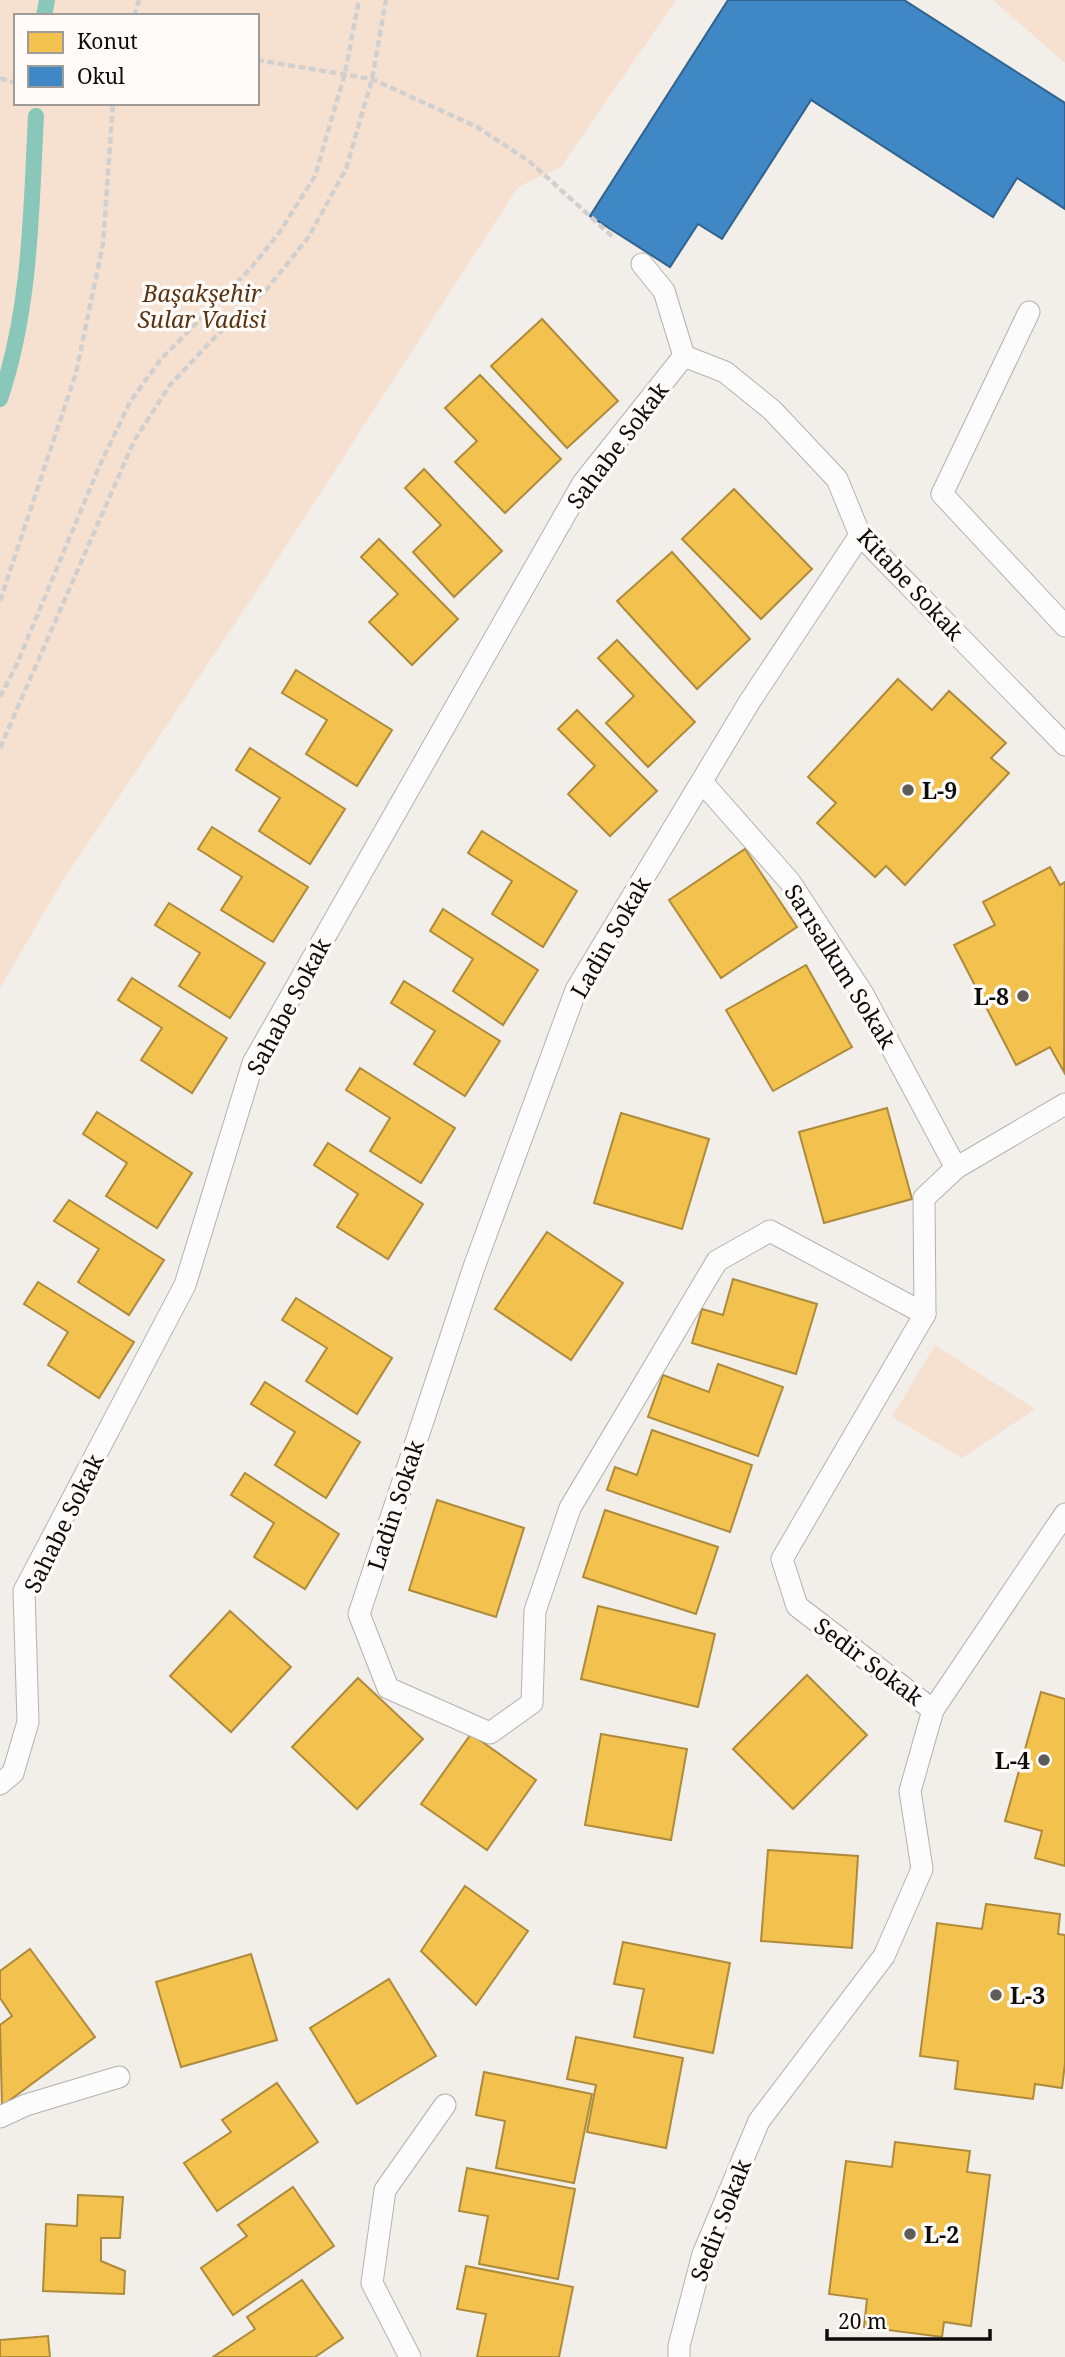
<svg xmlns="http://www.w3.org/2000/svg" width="1065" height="2357" viewBox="0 0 1065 2357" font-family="'Noto Serif',serif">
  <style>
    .green { fill: #f6e1d1; fill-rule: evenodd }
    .homes { fill: #f2c14e; stroke: #ae8b3a; stroke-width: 2 }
    .schools { fill: #3f88c5; stroke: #30638d; stroke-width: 2 }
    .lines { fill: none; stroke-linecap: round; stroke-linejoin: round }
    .stream { stroke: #89c7ba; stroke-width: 16 }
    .service-casing { stroke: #b4b2af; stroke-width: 23 }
    .path { stroke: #d2d0cf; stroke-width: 4.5; stroke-dasharray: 7 3.5; stroke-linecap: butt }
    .service { stroke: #fdfcfc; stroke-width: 21 }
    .poi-dot { fill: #5e5b58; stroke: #fefbf9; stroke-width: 2.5 }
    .labels { text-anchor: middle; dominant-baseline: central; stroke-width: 7; stroke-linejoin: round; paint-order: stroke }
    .park-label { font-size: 23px; font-style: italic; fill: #5a3412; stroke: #fefbf9 }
    .street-label { font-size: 23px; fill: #0e0c0a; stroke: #fefbf9 }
    .poi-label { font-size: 23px; font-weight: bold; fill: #0e0c0a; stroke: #fefbf9; text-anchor: start }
  </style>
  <rect width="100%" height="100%" fill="#f2eeea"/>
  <g class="green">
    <path d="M0 0H676L561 167 518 187 268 574 62 882 0 988ZM16 16H257V103H16Z"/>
    <polygon points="993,0 1065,0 1065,63"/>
    <polygon points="935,1345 1035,1409 962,1458 892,1417"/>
  </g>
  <g class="homes">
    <polygon points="542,319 618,401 567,448 491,366"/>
    <polygon points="480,375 561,459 505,513 455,462 477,441 445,408"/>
    <polygon points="424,469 502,551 454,597 413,552 441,525 405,488"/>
    <polygon points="734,489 812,569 761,619 682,539"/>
    <polygon points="379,539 458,619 412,665 369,622 398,594 361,557"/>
    <polygon points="672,552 750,639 697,689 617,601"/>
    <polygon points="617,640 695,722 648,767 606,723 634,696 598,658"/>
    <polygon points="296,670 392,730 357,786 306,754 327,720 282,693"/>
    <polygon points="898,679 932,710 949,691 1006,743 991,758 1009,773 905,885 886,866 875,877 817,823 836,803 808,777"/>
    <polygon points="577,710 657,791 610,836 568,794 595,766 558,729"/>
    <polygon points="250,748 345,809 310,864 259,831 280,798 236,770"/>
    <polygon points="212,827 308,887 273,942 221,910 242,877 198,849"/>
    <polygon points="482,831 577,891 543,947 492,914 512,881 468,853"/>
    <polygon points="745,849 797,927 721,978 669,900"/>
    <polygon points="1050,867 1060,885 1065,882 1064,1072 1050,1047 1016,1065 954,945 995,925 983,902"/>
    <polygon points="169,903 265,963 230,1018 179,986 200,953 155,925"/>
    <polygon points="443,909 538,970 503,1025 453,991 473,959 430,931"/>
    <polygon points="806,965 852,1047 773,1091 726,1010"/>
    <polygon points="132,978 227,1038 192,1093 141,1060 162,1028 118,1000"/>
    <polygon points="404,981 500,1041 465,1096 414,1064 435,1031 391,1003"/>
    <polygon points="360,1068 455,1128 421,1183 370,1151 390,1118 346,1090"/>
    <polygon points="887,1108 912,1199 824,1223 799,1132"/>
    <polygon points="97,1112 192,1173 157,1228 106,1196 127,1163 83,1134"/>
    <polygon points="621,1113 709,1139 682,1229 594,1203"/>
    <polygon points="328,1143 423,1204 388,1259 337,1227 358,1194 314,1165"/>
    <polygon points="69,1200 164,1260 129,1315 78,1282 99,1249 54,1221"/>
    <polygon points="547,1232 623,1283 571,1360 495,1309"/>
    <polygon points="733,1279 817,1304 796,1374 692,1343 702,1309 723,1315"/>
    <polygon points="38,1282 134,1342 99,1398 48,1365 68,1332 24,1304"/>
    <polygon points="296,1298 392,1358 357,1414 306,1381 327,1348 282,1320"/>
    <polygon points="718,1364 783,1387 758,1456 648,1417 663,1375 709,1392"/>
    <polygon points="265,1382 360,1442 326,1498 275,1465 295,1432 251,1404"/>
    <polygon points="652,1430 752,1465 730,1532 607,1490 615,1467 637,1475"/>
    <polygon points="245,1473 339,1534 305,1589 254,1557 274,1523 231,1495"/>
    <polygon points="437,1500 524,1528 496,1617 409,1590"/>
    <polygon points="605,1510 718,1547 696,1614 583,1577"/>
    <polygon points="598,1606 715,1634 698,1707 581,1679"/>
    <polygon points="230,1611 291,1667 231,1732 170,1676"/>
    <polygon points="807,1675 867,1735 793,1809 733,1749"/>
    <polygon points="358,1678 423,1739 357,1809 292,1747"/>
    <polygon points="1041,1692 1065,1699 1065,1866 1035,1858 1042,1831 1005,1821"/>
    <polygon points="471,1734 536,1780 487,1850 421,1804"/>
    <polygon points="601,1734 687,1749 671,1840 585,1825"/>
    <polygon points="768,1850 858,1856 852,1948 761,1941"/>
    <polygon points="465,1886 528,1931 476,2005 421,1951"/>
    <polygon points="986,1904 1060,1914 1058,1934 1065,1935 1065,2063 1062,2088 1035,2084 1033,2099 955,2089 958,2061 920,2056 937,1923 982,1929"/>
    <polygon points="623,1942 730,1963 713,2053 634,2037 644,1989 614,1984"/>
    <polygon points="30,1949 95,2037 2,2106 0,2025 12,2016 0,1998 0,1971"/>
    <polygon points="251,1954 277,2040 181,2067 156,1982"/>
    <polygon points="389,1979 436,2056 357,2104 310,2028"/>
    <polygon points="576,2037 683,2058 666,2148 587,2132 596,2085 567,2079"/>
    <polygon points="484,2072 592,2094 574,2183 496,2168 505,2121 476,2115"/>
    <polygon points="277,2083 318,2142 217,2211 184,2163 231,2132 222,2120"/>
    <polygon points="895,2142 970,2151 967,2172 990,2175 971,2326 944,2322 942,2337 864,2327 867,2299 829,2294 846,2161 892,2167"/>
    <polygon points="467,2168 575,2189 558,2279 479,2264 488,2216 459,2211"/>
    <polygon points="293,2187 334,2246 233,2315 201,2268 247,2236 238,2225"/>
    <polygon points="78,2195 123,2197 120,2238 101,2238 101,2261 125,2271 124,2294 43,2291 46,2224 77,2226"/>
    <polygon points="466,2266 573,2287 559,2357 477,2357 486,2314 457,2309"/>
    <polygon points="302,2280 343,2338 315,2357 213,2357 255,2329 247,2317"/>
    <polygon points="48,2336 50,2357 0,2357 0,2340"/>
  </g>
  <polygon class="schools" points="728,0 904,0 1065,103 1065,209 1017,178 993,217 811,100 722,239 698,224 670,267 590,216"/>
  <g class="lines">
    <g class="stream">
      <polyline points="44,16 47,0"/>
      <path d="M0 399C31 308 31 211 36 116"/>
    </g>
    <defs>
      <g id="service">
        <polyline points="642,264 664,291 684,356 725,372 772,410 837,479 860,535 1065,745"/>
        <polyline points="1029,312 942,494 1065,626"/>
        <polyline points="860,535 750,701 576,990 474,1267 359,1614 388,1688 490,1733 532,1703 535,1611 570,1508 717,1261 770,1231 925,1314"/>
        <polyline points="702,782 790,882 863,994 956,1168"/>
        <polyline points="933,1710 797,1606 782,1559 925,1314 924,1198 956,1168 1065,1104"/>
        <polyline points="0,1784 13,1773 28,1722 24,1591 185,1285 253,1063 583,483 684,356"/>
        <polyline points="0,2117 26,2105 119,2077"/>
        <polyline points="410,2357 372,2283 385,2190 445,2105"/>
        <polyline points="679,2357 679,2346 703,2254 759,2121 884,1956 922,1869 910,1791 933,1710 1065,1514"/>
      </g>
    </defs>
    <use href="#service" class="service-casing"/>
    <g class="path">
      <polyline points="134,16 139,0"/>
      <polyline points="257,60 372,79 477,127 529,161 613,237"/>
      <polyline points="0,78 16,83"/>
      <polyline points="81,103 83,103"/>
      <polyline points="0,601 76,373 103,244 113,103"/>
      <polyline points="0,697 17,664 99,467 130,402 161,359 251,268 279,233 315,176 345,73 359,0"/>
      <polyline points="0,748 134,441 170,385 216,336 266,290 308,238 346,169 372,79 386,0"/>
    </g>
    <use href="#service" class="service"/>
  </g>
  <g class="poi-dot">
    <circle cx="908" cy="790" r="7"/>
    <circle cx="1023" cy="996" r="7"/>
    <circle cx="1044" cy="1760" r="7"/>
    <circle cx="996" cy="1995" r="7"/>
    <circle cx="910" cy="2234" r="7"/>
  </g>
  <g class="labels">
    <g class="park-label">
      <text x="202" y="293">Başakşehir<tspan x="202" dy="26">Sular Vadisi</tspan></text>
    </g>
    <g class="street-label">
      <text transform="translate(617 445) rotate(-53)">Sahabe Sokak</text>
      <text transform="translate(911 584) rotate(47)">Kitabe Sokak</text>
      <text transform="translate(610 937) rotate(-60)">Ladin Sokak</text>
      <text transform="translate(841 966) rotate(58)">Sarısalkım Sokak</text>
      <text transform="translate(288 1006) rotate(-62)">Sahabe Sokak</text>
      <text transform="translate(395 1505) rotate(-72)">Ladin Sokak</text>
      <text transform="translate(63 1523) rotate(-64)">Sahabe Sokak</text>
      <text transform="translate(869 1661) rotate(37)">Sedir Sokak</text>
      <text transform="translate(720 2220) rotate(-69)">Sedir Sokak</text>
    </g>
    <g class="poi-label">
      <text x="922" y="790">L-9</text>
      <text x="1009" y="996" text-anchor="end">L-8</text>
      <text x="1030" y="1760" text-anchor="end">L-4</text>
      <text x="1010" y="1995">L-3</text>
      <text x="924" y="2234">L-2</text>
    </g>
  </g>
  <rect x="14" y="14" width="245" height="91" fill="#fefbf9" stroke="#9e9b99" stroke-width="2"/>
  <rect x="28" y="32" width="35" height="21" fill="#f2c14e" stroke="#9e9b99" stroke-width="2"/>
  <text x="77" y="49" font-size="21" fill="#0e0c0a">Konut</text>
  <rect x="28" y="66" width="35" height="21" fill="#3f88c5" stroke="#9e9b99" stroke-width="2"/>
  <text x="77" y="84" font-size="21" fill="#0e0c0a">Okul</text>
  <path d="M827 2329v10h163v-10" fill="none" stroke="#0e0c0a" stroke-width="3.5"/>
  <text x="838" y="2329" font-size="21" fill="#0e0c0a" stroke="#fefbf9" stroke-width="5" paint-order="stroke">20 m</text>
</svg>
